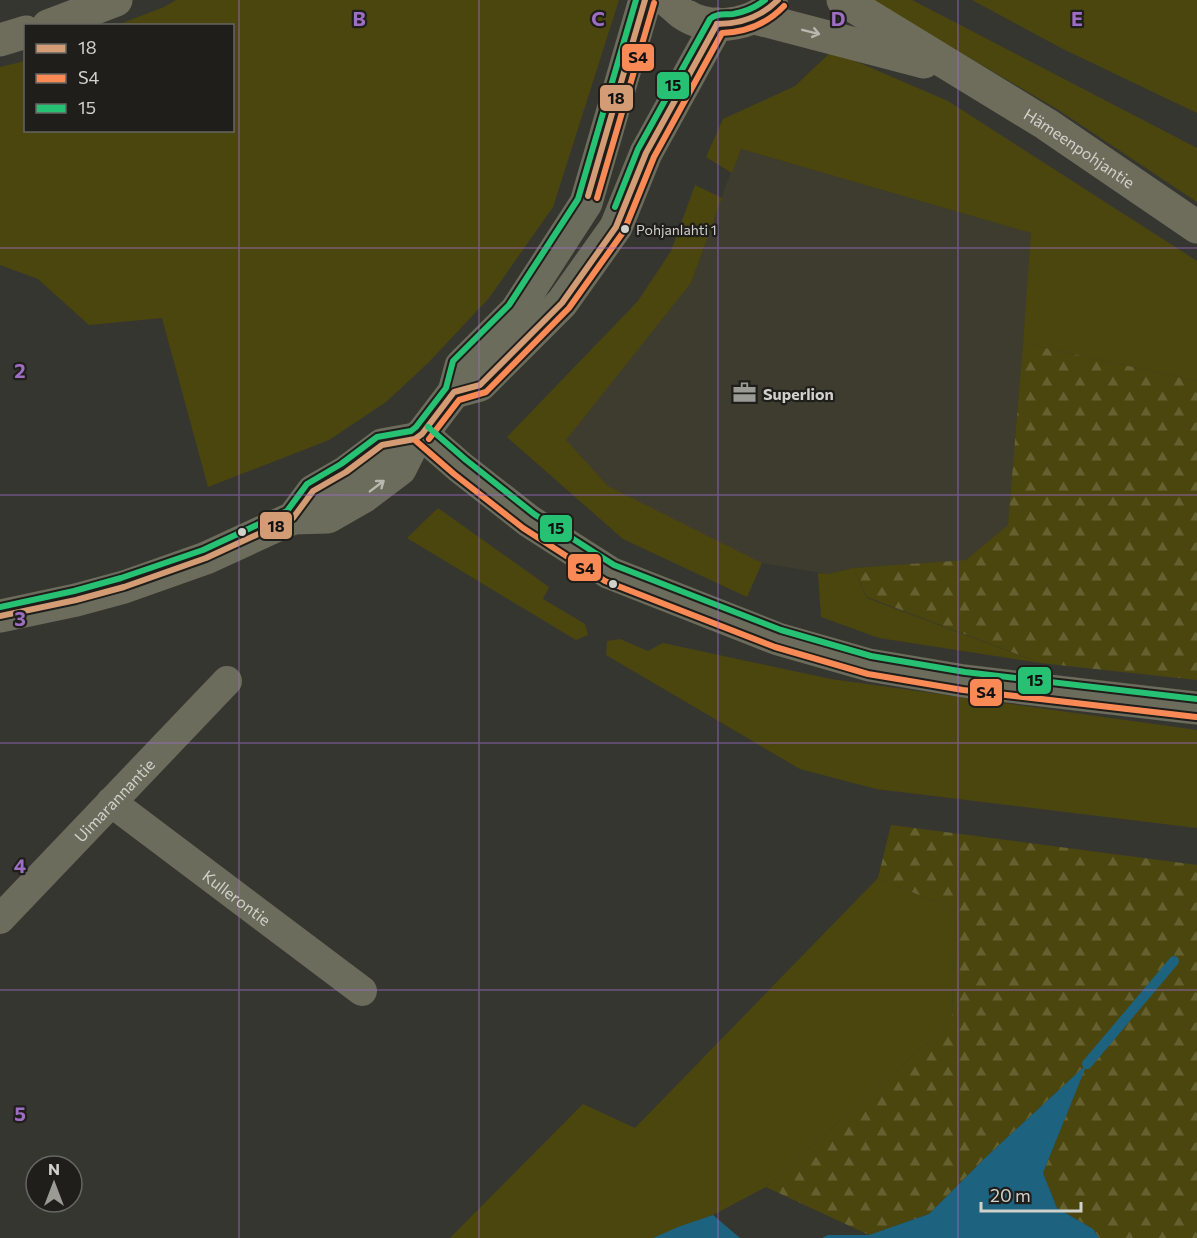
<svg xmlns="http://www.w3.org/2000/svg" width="1197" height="1238" viewBox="0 0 1197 1238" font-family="Commissioner,sans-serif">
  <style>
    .built { fill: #3d3c2f }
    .green { fill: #4b460e }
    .forest { fill: url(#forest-firs) }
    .water { fill: #1d627e }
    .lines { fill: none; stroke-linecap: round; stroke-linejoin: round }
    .stream { stroke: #1d627e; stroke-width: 10 }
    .minor { stroke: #6c6c5c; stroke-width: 30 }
    .tertiary { stroke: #6c6c5c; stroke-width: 33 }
    .secondary { stroke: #6e6d5c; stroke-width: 33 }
    .bus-1-casing { stroke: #1f1e1b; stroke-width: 10 }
    .bus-2-casing { stroke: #1f1e1b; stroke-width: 10 }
    .bus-3-casing { stroke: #1f1e1b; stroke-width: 10 }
    .bus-1 { stroke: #d39c74; stroke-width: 6 }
    .bus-2 { stroke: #f98a56; stroke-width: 6 }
    .bus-3 { stroke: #26c172; stroke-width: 6 }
    .oneway { stroke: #b8b8b0 }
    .grid { fill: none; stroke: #9d6ec4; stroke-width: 1.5; stroke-opacity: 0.55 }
    .bus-dot { fill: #d1d1cc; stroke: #1f1e1b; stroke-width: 2 }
    .labels { text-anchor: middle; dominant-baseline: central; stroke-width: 4.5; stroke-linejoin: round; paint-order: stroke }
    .bus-label { font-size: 14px; fill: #d1d1cc; stroke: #1f1e1b; text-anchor: start }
    .street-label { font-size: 16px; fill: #d1d1cc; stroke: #1f1e1b }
    .poi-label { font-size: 16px; font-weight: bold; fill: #d1d1cc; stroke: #1f1e1b; text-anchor: start }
    .grid-label { font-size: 20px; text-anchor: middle; font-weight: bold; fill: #9d6ec4; stroke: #1f1e1b; stroke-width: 4.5; stroke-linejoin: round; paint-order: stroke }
    .line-badge { stroke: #1f1e1b; stroke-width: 2 }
    .pale-badge-label { font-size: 16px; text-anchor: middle; font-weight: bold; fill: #111 }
  </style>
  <defs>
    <pattern id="forest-firs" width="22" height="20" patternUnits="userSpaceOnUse" patternTransform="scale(1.5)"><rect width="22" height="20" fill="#4b460e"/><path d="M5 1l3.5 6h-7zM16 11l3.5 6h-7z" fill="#646030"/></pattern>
  </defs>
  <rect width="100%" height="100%" fill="#363631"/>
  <polygon class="built" points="741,149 1032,233 1008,525 966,560 853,568 828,574 762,563 608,486 565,440 691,283 726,185"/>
  <g class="green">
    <polygon points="176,0 619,0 553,207 489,298 428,363 386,402 329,440 208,487 162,318 89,325 38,279 0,265 0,67 25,61 26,130 232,130 232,26 117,25 164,7"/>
    <polygon points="871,0 912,0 1197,148 1197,202 1057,109"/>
    <polygon points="972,0 1197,0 1197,113 1063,49"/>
    <polygon points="832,51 948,101 1197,261 1197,381 1023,343 1031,233 741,149 732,173 706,157 723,119 795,86"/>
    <polygon points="695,185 722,198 691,283 566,440 608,486 762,563 747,597 623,539 507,437 638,301 671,251"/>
    <polygon points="438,508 549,587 543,599 585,624 588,635 576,640 407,538"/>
    <polygon points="853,568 867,598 1040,663 879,638 821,617 818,573 828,574"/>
    <polygon points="620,639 648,651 663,643 831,679 1197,730 1197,828 876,789 800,769 606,655 607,641"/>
    <polygon points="878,878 955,910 952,1021 766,1187 713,1215 657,1238 450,1238 583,1104 635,1128"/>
  </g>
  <g class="forest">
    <polygon points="1023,343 1197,381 1197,680 1040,663 867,597 853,568 966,560 1008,525"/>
    <polygon points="891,825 1197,865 1197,1238 1099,1238 1093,1229 1057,1208 1043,1173 1086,1065 985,1158 929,1214 869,1235 766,1187 952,1021 955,910 878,878"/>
  </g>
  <g class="water">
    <polygon points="1087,1064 1043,1173 1057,1208 1093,1229 1099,1238 822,1238 828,1235 869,1235 929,1214 985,1158"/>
    <polygon points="713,1215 740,1238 653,1238 678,1227"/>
  </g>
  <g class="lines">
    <polyline class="stream" points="1087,1064 1174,961"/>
    <g class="minor">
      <path id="s1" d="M111 802 362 991"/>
      <path id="s2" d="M0 919 227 681"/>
    </g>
    <g class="tertiary">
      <polyline points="454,392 480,385 562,303 616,227 646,153 717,24"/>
      <polyline points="422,434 460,467 529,521 610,573 778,639 869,665 964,681 1197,708"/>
      <polyline points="293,518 328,517 363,497 400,469 415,439"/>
      <polyline points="0,616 76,600 124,587 206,558 293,518 313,491 346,472 382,445 415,439 422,434 454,392 461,366 516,311 586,203 645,0"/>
    </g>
    <g class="secondary">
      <path d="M667 0C672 4 677 9 682 13 709 32 748 26 772 6"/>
      <path id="s3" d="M843 0 1046 124 1197 227"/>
      <polyline points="755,18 924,62"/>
      <polyline points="48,26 116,0"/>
      <polyline points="0,40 26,32"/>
    </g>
    <defs>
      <g id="bus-1">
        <path d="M717 24C741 24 761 17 778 0"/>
        <polyline points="588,196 645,0"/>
        <polyline points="0,616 76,600 124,587 206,558 293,518 313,491 346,472 382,445 415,439 422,434 454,392 480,385 562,303 616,227 646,153 717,24"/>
      </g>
      <g id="bus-2">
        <polyline points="597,198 654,3"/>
        <path d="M429 439 459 400 486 392 569 308 624 231 654 157 722 33C747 32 767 24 784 6"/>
        <polyline points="416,441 454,474 523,528 605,581 775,647 868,674 963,690 1196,717"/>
      </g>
      <g id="bus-3">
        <path d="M615 207 638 149 710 19C716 13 725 15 733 14 745 12 756 7 765 0"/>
        <polyline points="428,427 466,460 534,514 614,565 781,630 871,656 965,672 1197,699"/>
        <polyline points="0,607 74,591 121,578 203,550 287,511 307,484 341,464 377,437 411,431 416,427 446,388 453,361 509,305 578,199 636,0"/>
      </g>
    </defs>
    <use href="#bus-1" class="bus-1-casing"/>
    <use href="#bus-2" class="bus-2-casing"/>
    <use href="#bus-3" class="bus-3-casing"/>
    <use href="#bus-1" class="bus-1"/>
    <use href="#bus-2" class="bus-2"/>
    <use href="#bus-3" class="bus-3"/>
  </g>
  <defs><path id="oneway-shaft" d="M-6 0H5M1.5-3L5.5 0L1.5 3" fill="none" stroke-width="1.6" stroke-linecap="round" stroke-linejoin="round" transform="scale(1.5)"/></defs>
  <g class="oneway">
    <use href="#oneway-shaft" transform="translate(811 32) rotate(14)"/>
    <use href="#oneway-shaft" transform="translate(377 486) rotate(-37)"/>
  </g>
  <path class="grid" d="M239 0V1238M479 0V1238M718 0V1238M958 0V1238M0 248H1197M0 495H1197M0 743H1197M0 990H1197"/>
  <defs>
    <symbol id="office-bare" viewBox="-9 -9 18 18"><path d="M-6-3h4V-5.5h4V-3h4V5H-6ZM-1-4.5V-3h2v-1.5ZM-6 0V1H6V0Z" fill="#9b9b96" stroke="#1f1e1b" stroke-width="2.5" paint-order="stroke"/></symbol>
  </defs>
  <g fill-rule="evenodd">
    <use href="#office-bare" x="728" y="376" width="33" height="33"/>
  </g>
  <g class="bus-dot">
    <circle cx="625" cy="229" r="5"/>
    <circle cx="242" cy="532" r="5"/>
    <circle cx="613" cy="584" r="5"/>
  </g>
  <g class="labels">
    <g class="bus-label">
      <text x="636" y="229">Pohjanlahti 1</text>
    </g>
    <g class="street-label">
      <text stroke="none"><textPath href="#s3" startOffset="279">Hämeenpohjantie</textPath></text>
      <text stroke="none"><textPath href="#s2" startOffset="165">Uimarannantie</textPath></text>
      <text stroke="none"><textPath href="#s1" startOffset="158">Kullerontie</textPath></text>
    </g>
    <g class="poi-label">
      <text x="763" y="393">Superlion</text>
    </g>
  </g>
  <g class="grid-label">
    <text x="359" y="26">B</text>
    <text x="598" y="26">C</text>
    <text x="838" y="26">D</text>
    <text x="1077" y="26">E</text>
    <text x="20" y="378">2</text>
    <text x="20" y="626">3</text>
    <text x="20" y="873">4</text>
    <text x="20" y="1121">5</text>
  </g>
  <g class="line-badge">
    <rect x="621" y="43" width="34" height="29" rx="6" fill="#f98a56"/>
    <rect x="656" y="71" width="34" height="29" rx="6" fill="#26c172"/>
    <rect x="599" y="84" width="35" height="28" rx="6" fill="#d39c74"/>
    <rect x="259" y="511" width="34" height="29" rx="6" fill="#d39c74"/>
    <rect x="539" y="514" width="34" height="29" rx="6" fill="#26c172"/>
    <rect x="567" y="553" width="35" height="29" rx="6" fill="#f98a56"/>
    <rect x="1017" y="666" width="35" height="29" rx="6" fill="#26c172"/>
    <rect x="969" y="678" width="34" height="29" rx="6" fill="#f98a56"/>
  </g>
  <g class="pale-badge-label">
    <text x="638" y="63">S4</text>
    <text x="673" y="91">15</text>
    <text x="616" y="104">18</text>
    <text x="276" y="532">18</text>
    <text x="556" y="534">15</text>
    <text x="585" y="574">S4</text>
    <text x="1035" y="686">15</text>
    <text x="986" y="698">S4</text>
  </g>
  <rect x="24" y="24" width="210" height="108" fill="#1f1e1b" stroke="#666662" stroke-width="1.5"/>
  <rect x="36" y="44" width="30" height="9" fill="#d39c74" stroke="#666662" stroke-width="1.5"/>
  <text x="78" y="54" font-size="18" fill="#d1d1cc">18</text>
  <rect x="36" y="74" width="30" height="9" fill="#f98a56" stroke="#666662" stroke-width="1.5"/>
  <text x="78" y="84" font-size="18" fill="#d1d1cc">S4</text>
  <rect x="36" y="104" width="30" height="9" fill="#26c172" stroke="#666662" stroke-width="1.5"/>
  <text x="78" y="114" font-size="18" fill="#d1d1cc">15</text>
  <g transform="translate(54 1184)"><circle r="28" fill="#1f1e1b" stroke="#666662" stroke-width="1.5"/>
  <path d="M0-4.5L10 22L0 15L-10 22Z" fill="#9b9b96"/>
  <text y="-9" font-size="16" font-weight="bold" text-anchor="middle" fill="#d1d1cc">N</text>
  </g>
  <path d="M981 1202v9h100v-9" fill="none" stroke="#d1d1cc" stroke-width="3"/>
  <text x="990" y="1202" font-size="18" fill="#d1d1cc" stroke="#1f1e1b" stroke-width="4.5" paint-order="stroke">20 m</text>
</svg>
